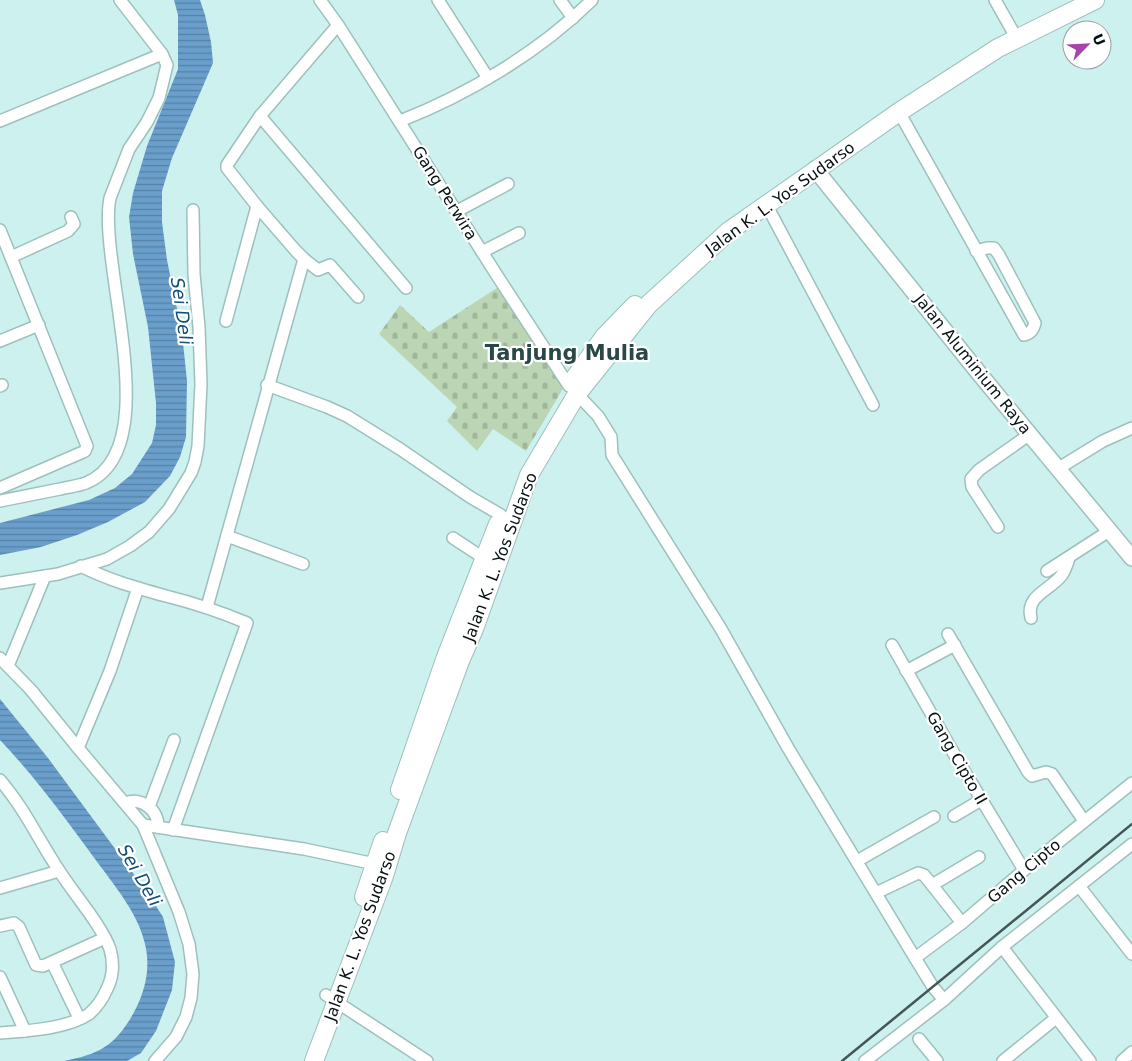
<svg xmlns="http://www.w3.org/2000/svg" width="1132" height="1061" viewBox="0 0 1132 1061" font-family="'DejaVu Sans',sans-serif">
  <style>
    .cemetery { fill: url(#cemetery-stones) }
    .water { fill: url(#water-rules) }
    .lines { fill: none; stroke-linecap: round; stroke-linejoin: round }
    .minor-casing { stroke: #9ec0bd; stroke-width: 14 }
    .major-casing { stroke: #9ec0bd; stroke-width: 18 }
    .highway-casing { stroke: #9ec0bd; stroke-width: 20 }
    .minor { stroke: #fff; stroke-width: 11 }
    .major { stroke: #fff; stroke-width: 15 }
    .highway { stroke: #fff; stroke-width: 18 }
    .rail { stroke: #435756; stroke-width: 2.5 }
    .labels { text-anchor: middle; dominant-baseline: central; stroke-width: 4.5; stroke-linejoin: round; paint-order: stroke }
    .street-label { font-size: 16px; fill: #061212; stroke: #fff }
    .water-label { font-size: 18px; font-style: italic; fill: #134f7b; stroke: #fff }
    .district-label { font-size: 21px; font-weight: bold; fill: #294846; stroke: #fff }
  </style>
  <defs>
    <pattern id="cemetery-stones" width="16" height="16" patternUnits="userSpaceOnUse" patternTransform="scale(1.25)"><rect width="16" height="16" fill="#bcd5b4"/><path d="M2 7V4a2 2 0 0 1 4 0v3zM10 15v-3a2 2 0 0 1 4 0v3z" fill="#a0b69a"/></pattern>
    <pattern id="water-rules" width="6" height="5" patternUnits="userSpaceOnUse" patternTransform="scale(1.25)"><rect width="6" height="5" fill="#6a9fcc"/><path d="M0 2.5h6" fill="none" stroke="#5580a4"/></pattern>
  </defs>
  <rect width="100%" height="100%" fill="#cdf1ee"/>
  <polygon class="cemetery" points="500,286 564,387 526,451 493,429 477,451 447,421 457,407 379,334 400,305 429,332"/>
  <g class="water">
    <polygon points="174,0 200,0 205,15 211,42 213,63 172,158 162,191 162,222 167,260 182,333 187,381 186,437 180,457 170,476 145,502 108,522 77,535 41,547 0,555 0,523 89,500 115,488 132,474 152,443 156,425 156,403 148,327 133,254 129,217 133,193 147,146 178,69 178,15"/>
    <path d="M0 699 48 758 147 892 163 917 175 962 172 990 156 1031 141 1053 127 1061H64C99 1054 115 1046 133 1014 145 992 151 969 145 944 138 913 114 885 95 859 65 818 36 778 0 740Z"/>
  </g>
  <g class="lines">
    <defs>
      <g id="minor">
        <polyline points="320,0 338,25 498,277 569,386"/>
        <polyline points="438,0 488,78"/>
        <polyline points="560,0 573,18"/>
        <polyline points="995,0 1012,30"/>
        <polyline points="338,25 260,116 227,165 227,168 257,206 296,251 304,259 318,270 330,265 358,297"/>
        <path d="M899 112 1024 335C1031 333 1033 330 1035 323L999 255 994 248H987L976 251"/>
        <polyline points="260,116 406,288"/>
        <polyline points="0,121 162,54"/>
        <path d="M400 121C469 94 539 52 592 0"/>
        <polyline points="766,204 873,405"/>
        <polyline points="457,211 508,184"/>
        <polyline points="0,230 87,446 85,451 83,452 0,488"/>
        <polyline points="482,252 519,233"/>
        <polyline points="11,257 68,231 74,224 71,217"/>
        <polyline points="226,321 257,206"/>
        <polyline points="0,341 39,325"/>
        <polyline points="267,385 327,407 347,416 400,449 470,497 501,515"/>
        <polyline points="0,386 2,385"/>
        <polyline points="577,394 598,416 611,437 612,455 721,629 788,748 915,958 933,987 944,1000"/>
        <polyline points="1059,468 1103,441 1132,428"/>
        <path d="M0 501C20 497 40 493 60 489 68 487 78 486 86 483 168 450 97 263 110 198L129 149 147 122 159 98 167 65 162 54 120 0"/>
        <polyline points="998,527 972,487 971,479 979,470 1030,434"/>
        <polyline points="227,536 303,564"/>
        <polyline points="453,538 485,559"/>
        <path d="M81 566C108 580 137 588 166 596 194 603 221 612 247 623L173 830"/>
        <polyline points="1047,571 1109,531"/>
        <polyline points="0,583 58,574 107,559 130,546 149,532 169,509 191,473 195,462 198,446 201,384 199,327 194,274 193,210"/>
        <polyline points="207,607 304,259"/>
        <path d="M1031 618C1025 596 1050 590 1061 576 1065 571 1067 565 1069 558"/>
        <polyline points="948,634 1028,772 1032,776 1046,772 1052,774 1084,821"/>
        <polyline points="892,645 957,759 1024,870"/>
        <polyline points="0,658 31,690 78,748 143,825 179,912 189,944 193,974 191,998 186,1017 176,1037 155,1061"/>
        <polyline points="8,666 45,576"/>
        <polyline points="906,671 955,645"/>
        <polyline points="78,748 110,671 138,588"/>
        <path d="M0 780C25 809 39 841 60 872 74 894 102 926 110 949 114 963 113 977 107 989 103 998 96 1008 89 1014 67 1029 26 1031 0 1033"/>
        <path d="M125 803C141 797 158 809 158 827"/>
        <polyline points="149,807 174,740"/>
        <polyline points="954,816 981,800"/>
        <polyline points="143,825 304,849 375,864"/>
        <polyline points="857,861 934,817"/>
        <polyline points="932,885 962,923"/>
        <polyline points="1079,886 1132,954"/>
        <polyline points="0,888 59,871"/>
        <polyline points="876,893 918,873 924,875 932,885 979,857"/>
        <polyline points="0,926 14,923 19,927 36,965 43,966 52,962"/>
        <polyline points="1002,947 1090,1061"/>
        <polyline points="915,958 962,923 1024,870 1132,783"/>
        <polyline points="0,977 25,1031"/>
        <polyline points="326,995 427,1061"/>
        <polyline points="79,1018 52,962 105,938"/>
        <polyline points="919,1039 937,1061"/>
        <polyline points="865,1061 944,1000 1002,947 1132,844"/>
        <polyline points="1003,1061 1056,1018"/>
        <polyline points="1122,1061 1132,1052"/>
      </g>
      <polyline id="major" points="815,169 978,372 1132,558"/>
      <g id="highway">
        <polyline points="574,379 604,337 635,305"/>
        <polyline points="400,790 446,657 498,524"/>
        <polyline points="364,897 383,841"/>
        <polyline points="314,1061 384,876 397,833 460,661 474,629 529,475 577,394 649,304 729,231 899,112 998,48 1095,0"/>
      </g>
    </defs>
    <use href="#minor" class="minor-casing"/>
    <use href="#major" class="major-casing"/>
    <use href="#highway" class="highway-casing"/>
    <use href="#minor" class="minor"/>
    <use href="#major" class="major"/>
    <use href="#highway" class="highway"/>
    <polyline class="rail" points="842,1061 1132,824"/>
  </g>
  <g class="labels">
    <g class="street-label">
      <text transform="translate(445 193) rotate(58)">Gang Perwira</text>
      <text transform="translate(780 198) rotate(-36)">Jalan K. L. Yos Sudarso</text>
      <text transform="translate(973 364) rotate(51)">Jalan Aluminium Raya</text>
      <text transform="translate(500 557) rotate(-69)">Jalan K. L. Yos Sudarso</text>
      <text transform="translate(957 758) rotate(60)">Gang Cipto II</text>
      <text transform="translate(1024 871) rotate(-40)">Gang Cipto</text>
      <text transform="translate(360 936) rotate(-70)">Jalan K. L. Yos Sudarso</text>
    </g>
    <g class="water-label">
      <text transform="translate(182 311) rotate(82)">Sei Deli</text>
      <text transform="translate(140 875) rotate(60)">Sei Deli</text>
    </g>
    <g class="district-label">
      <text x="567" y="353">Tanjung Mulia</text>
    </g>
  </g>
  <g transform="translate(1087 45) rotate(66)"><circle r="24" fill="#ffffff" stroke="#9ba0a0"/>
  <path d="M0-4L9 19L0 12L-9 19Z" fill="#a745ac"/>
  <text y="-8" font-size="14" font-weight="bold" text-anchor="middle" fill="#061212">U</text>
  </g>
</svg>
